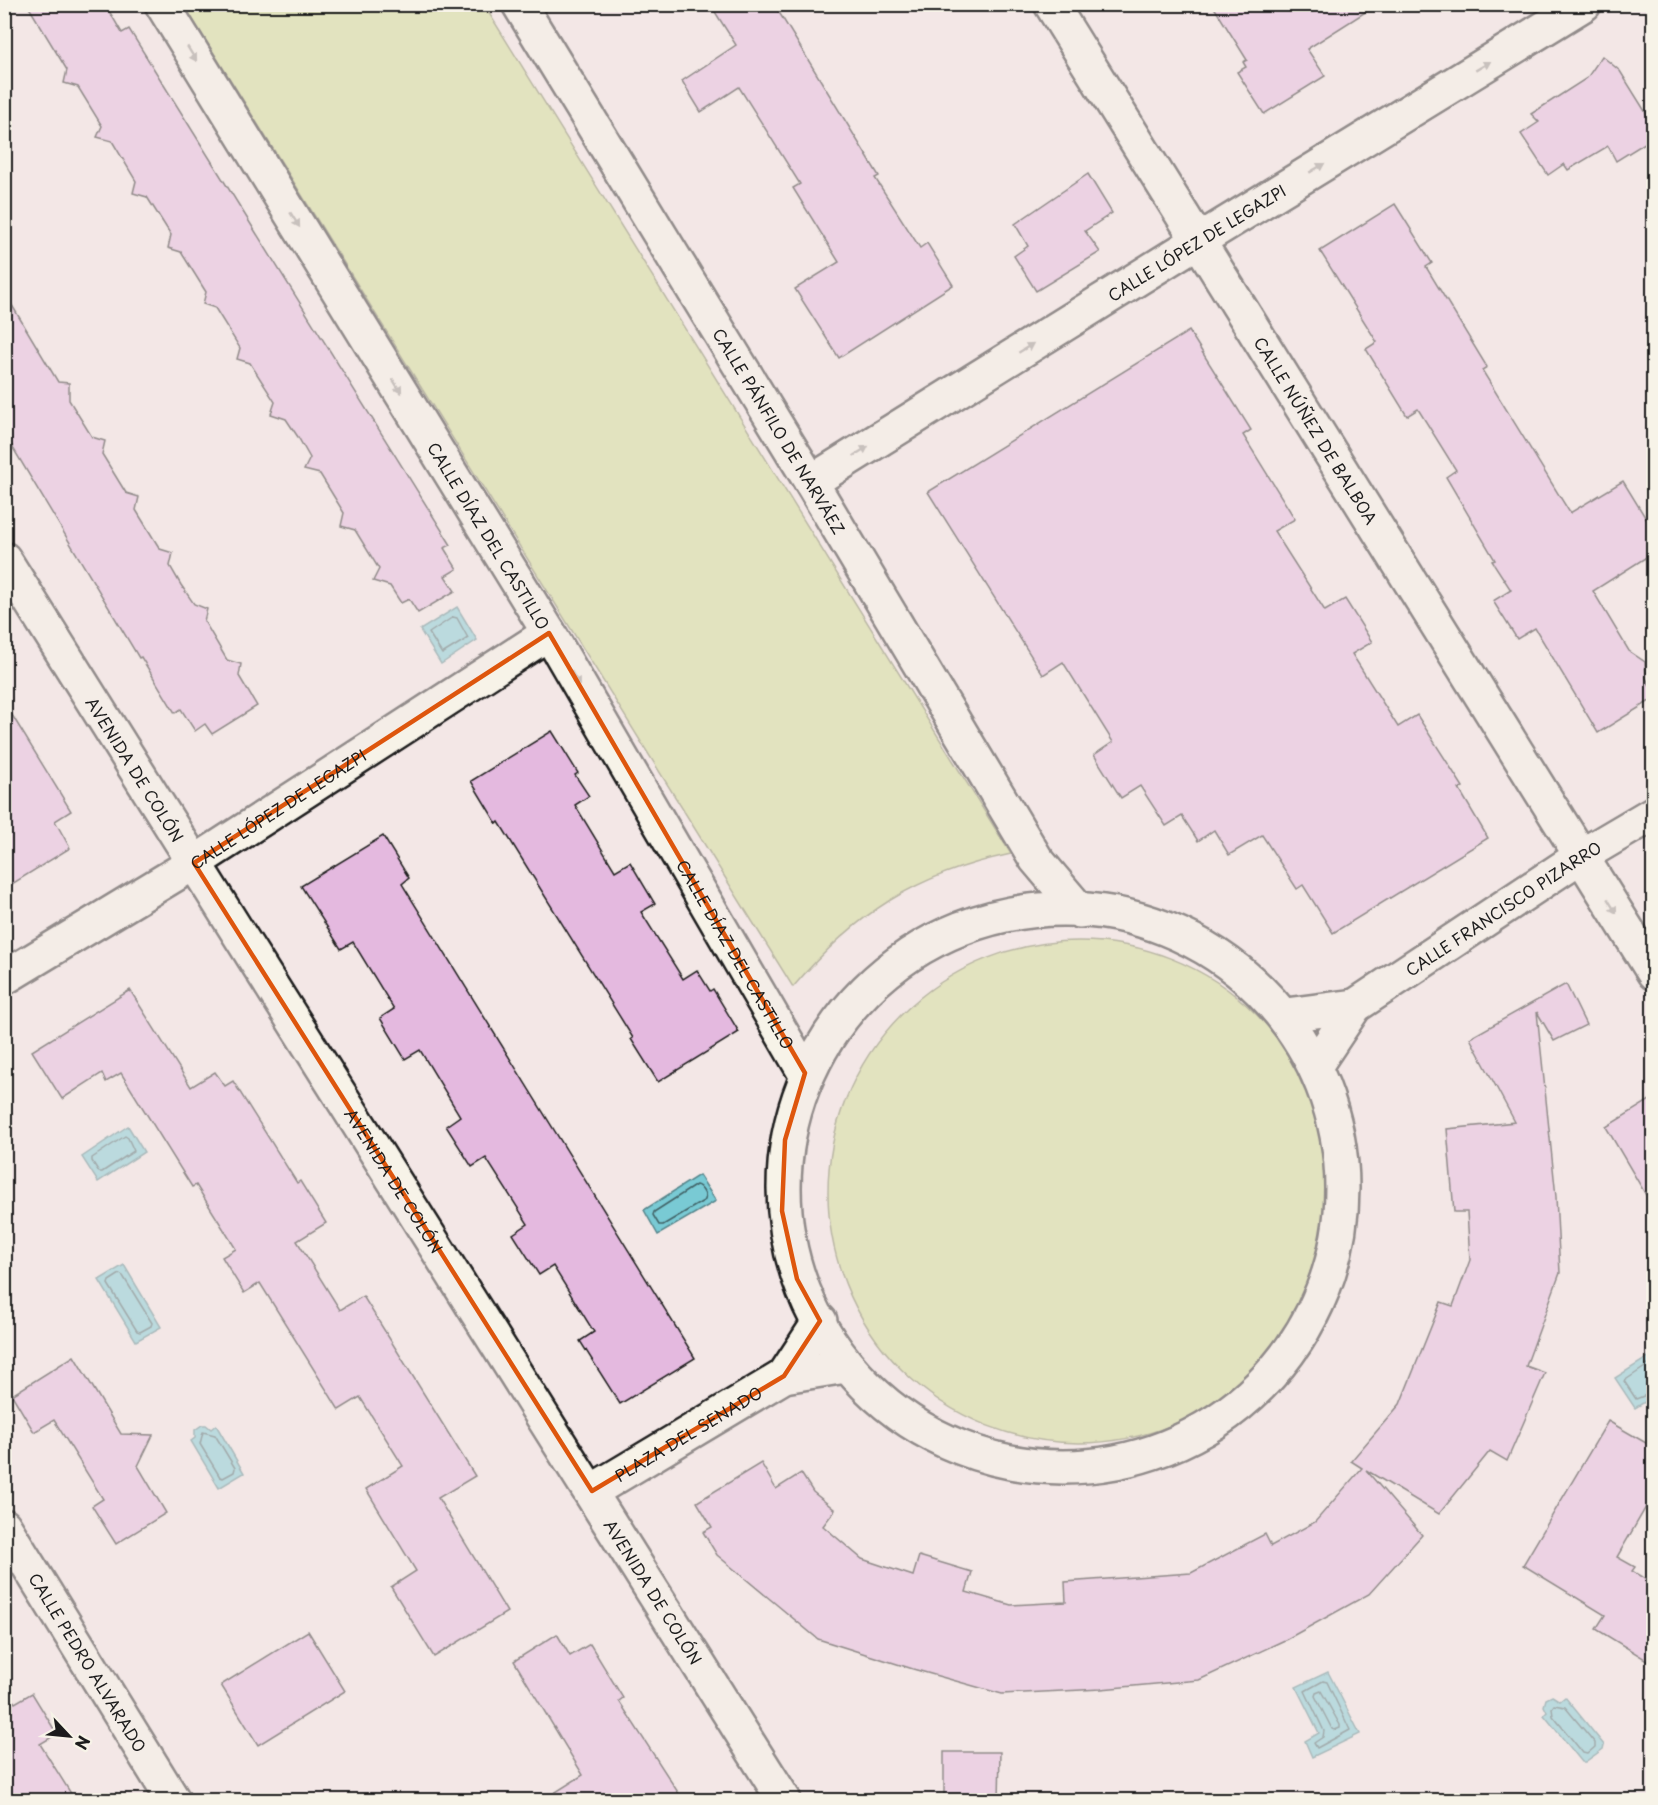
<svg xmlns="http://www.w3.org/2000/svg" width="1658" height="1805" viewBox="0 0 1658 1805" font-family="'Playpen Sans',sans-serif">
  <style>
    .green { fill: #cfdd91; stroke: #767c56; stroke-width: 1.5 }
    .water { fill: #79cad4; stroke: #54848a; stroke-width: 1.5 }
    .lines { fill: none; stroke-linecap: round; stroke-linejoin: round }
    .shore { stroke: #416266; stroke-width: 1.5 }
    .building { fill: #e4b9df; stroke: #1c1c1c; stroke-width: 1.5 }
    .minor-casing { stroke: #1c1c1c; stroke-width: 38 }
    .minor { stroke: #f7f3e8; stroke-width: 33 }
    .oneway { fill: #94928c }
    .marked { fill: none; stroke: #de560d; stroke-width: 4.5; stroke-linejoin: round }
    .labels { text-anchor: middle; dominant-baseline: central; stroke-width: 5; stroke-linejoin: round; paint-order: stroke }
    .street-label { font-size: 16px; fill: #1c1c1c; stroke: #f7f3e8 }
  </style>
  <rect width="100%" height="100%" fill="#f3e7e6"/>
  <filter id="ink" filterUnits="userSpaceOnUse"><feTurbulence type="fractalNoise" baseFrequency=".0167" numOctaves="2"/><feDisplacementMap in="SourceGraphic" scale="12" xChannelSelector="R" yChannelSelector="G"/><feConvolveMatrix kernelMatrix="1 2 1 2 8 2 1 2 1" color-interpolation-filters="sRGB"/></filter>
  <g filter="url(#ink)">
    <g class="green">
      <path d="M184 5H484L1011 854C916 874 856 913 793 987Z"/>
      <circle cx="1079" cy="1192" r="251"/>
    </g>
    <g class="water">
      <polygon points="457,607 477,640 441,664 420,630"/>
      <polygon points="128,1126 144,1152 98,1182 82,1157"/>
      <polygon points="699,1175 716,1201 658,1235 644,1210"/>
      <polygon points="124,1265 161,1327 136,1341 99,1280"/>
      <polygon points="1653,1354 1653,1397 1635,1408 1615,1378"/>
      <polygon points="202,1425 206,1425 211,1429 216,1425 244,1473 219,1488 191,1441 195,1438 195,1430"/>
      <polygon points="1328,1672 1360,1734 1312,1757 1305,1741 1319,1733 1296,1687"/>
      <polygon points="1552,1696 1560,1701 1565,1697 1604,1745 1603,1749 1585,1762 1582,1762 1544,1715 1547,1712 1544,1706 1546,1699"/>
    </g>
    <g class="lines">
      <g class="shore">
        <polygon points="453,617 457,618 468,638 442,654 429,633"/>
        <polygon points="125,1136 128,1138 134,1151 102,1172 99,1172 92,1161 92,1158"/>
        <path d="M696 1185C701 1186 707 1195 705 1200L663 1225H659L653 1215 654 1212Z"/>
        <polygon points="120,1274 123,1276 152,1323 151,1326 140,1332 137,1331 108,1284 109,1281"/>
        <polyline points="1654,1361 1624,1381 1636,1399 1654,1392"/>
        <polygon points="203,1432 215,1435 235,1468 234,1472 223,1478 220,1477 200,1444"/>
        <polygon points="1323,1681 1327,1682 1350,1730 1317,1748 1314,1743 1323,1737 1324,1731 1305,1691"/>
        <polygon points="1321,1691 1340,1725 1340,1728 1335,1730 1332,1729 1315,1696 1316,1693"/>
        <polygon points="1554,1705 1565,1707 1595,1743 1595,1747 1587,1754 1583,1753 1553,1716 1552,1708"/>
      </g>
    </g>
    <g class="building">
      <polygon points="27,4 105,4 122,33 129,29 451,545 444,548 457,569 445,576 455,591 418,613 409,599 401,603 390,586 373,581 379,569 355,530 341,526 344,513 320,474 304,470 310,458 298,437 286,419 271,414 275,402 250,363 237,359 240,348 215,308 203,304 206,292 181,252 168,248 171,235 147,197 133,193 136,181 112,141 97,137 102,126 78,87 64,83 67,70"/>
      <polygon points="710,4 774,4 879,176 875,178 920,248 927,243 953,285 839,358 795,289 839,262 793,188 800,184 739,87 701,112 682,81 736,45"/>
      <polygon points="1212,4 1378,4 1307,49 1325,76 1264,114 1237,72 1246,67 1243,62 1247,60"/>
      <polygon points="1602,56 1620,71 1653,124 1653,138 1616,161 1608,146 1568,170 1564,164 1548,175 1521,134 1539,122 1531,114 1587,78"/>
      <polygon points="1088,174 1112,213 1085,231 1100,252 1036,291 1014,256 1028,246 1015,224"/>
      <polygon points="1395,204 1432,263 1426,267 1487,367 1482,370 1570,513 1623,481 1653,530 1653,553 1593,591 1629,651 1645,662 1646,678 1653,691 1653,699 1598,733 1535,628 1517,639 1493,601 1511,590 1492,561 1495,560 1446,477 1456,470 1418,409 1407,416 1366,349 1377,342 1320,251"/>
      <polygon points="4,292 58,382 69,383 69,400 92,437 105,441 102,454 126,493 139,497 136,510 160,549 173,553 170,566 181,585 194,604 207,609 204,621 227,660 241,664 239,676 257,706 212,734 205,724 195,731 181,709 175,713 141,657 139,658 4,433"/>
      <polygon points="1189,331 1251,430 1243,435 1295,519 1274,531 1325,611 1345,599 1372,642 1352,654 1398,727 1417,715 1463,787 1459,789 1488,838 1333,933 1303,885 1297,889 1262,835 1229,855 1214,830 1198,841 1182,816 1166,826 1140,786 1121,798 1094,755 1113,742 1063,662 1043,675 928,492"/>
      <polygon points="4,702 71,811 55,821 70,848 4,889"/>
      <polygon points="552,731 578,773 575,775 589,796 575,805 615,871 630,862 655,904 641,912 683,979 697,970 710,991 713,989 739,1032 658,1082 631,1039 633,1038 499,822 497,824 471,781"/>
      <polygon points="383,836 409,878 402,884 695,1358 620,1404 580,1341 594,1332 553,1266 539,1275 513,1234 528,1224 486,1158 472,1167 446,1126 460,1116 420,1050 405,1059 380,1018 394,1009 353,942 341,949 301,886"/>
      <polygon points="1566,984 1586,1025 1554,1041 1537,1012 1556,1197 1560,1273 1526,1366 1545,1373 1507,1461 1490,1451 1439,1514 1366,1470 1422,1535 1369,1594 1287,1639 1199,1680 1101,1689 1002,1694 913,1669 818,1639 717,1555 703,1532 712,1527 697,1502 761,1463 776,1489 801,1473 813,1492 835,1510 823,1526 862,1559 913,1576 919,1556 972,1572 966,1592 1011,1605 1066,1602 1065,1582 1191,1573 1265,1534 1271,1546 1315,1522 1362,1468 1351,1461 1400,1404 1441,1302 1453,1306 1470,1260 1467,1212 1454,1212 1447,1129 1515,1122 1470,1038"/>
      <polygon points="130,990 191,1087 215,1072 225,1086 233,1081 297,1183 300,1181 326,1223 297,1241 340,1310 363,1296 475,1476 438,1498 507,1612 434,1657 391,1587 416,1571 366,1489 403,1466 360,1397 339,1410 260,1283 244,1293 222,1257 236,1249 196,1185 192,1187 121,1073 106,1082 102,1073 62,1099 32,1051"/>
      <polygon points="1653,1098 1653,1207 1606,1127"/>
      <polygon points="74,1356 121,1434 153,1435 138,1466 166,1513 116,1544 92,1506 103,1499 54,1420 34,1432 12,1395"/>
      <polygon points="1608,1421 1653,1447 1653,1495 1617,1557 1635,1567 1632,1571 1653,1584 1653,1664 1596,1629 1605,1615 1523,1565"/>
      <polygon points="308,1631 345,1691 258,1745 221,1685"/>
      <polygon points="557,1634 570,1656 590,1644 623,1698 619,1701 683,1800 543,1800 583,1775 514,1661"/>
      <polygon points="4,1687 15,1703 32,1693 57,1734 40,1744 75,1800 4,1800"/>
      <polygon points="944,1752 1000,1752 999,1800 944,1800"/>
    </g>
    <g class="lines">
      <defs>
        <g id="minor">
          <path id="s1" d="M162 4 549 633 805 1073"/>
          <path id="s2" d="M519 4 811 482 1036 859 1080 911"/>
          <path id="s3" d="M1051 4 1654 973"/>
          <path id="s4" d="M811 482 1198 241 1584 4"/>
          <path id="s5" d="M4 559C262 974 526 1386 784 1800"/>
          <circle cx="1063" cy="1188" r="279"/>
          <path id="s6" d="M4 978 194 863 549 633"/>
          <polyline points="1286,1015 1355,1006"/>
          <path id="s7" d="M1317 1063 1355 1006 1581 856 1654 813"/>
          <polyline points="784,1376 820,1321"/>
          <path id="s8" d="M592 1491 784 1376 846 1366"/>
          <path id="s9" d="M4 1526 173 1800"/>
        </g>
      </defs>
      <use href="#minor" class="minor-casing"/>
      <use href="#minor" class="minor"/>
    </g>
    <defs><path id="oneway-solid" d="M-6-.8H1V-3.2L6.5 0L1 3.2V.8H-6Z" transform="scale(1.5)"/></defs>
    <g class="oneway">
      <use href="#oneway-solid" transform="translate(192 54) rotate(58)"/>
      <use href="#oneway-solid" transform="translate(1483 66) rotate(-31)"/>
      <use href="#oneway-solid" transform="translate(1317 168) rotate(-31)"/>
      <use href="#oneway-solid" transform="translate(295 220) rotate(58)"/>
      <use href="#oneway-solid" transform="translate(1026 348) rotate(-32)"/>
      <use href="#oneway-solid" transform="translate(397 386) rotate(58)"/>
      <use href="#oneway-solid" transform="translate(861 451) rotate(-32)"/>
      <use href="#oneway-solid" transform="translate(575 678) rotate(60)"/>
      <use href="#oneway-solid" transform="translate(1612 906) rotate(58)"/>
    </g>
  </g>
  <path d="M0 0H1658V1805H0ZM549 633 805 1073 785 1140 782 1211 797 1279 820 1321 784 1376 592 1491 194 863Z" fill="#f3e7e6" fill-opacity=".55" fill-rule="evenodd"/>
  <path class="marked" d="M549 633 805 1073 785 1140 782 1211 797 1279 820 1321 784 1376 592 1491 194 863Z"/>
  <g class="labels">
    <g class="street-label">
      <text stroke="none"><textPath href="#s4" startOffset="454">CALLE LÓPEZ DE LEGAZPI</textPath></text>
      <text stroke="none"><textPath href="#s3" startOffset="502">CALLE NÚÑEZ DE BALBOA</textPath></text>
      <text stroke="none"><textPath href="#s2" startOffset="500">CALLE PÁNFILO DE NARVÁEZ</textPath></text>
      <text stroke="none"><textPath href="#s1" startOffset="624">CALLE DÍAZ DEL CASTILLO</textPath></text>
      <text stroke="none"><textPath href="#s5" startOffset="248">AVENIDA DE COLÓN</textPath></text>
      <text stroke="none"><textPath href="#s6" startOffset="322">CALLE LÓPEZ DE LEGAZPI</textPath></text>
      <text stroke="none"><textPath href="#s7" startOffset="246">CALLE FRANCISCO PIZARRO</textPath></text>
      <text stroke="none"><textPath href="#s1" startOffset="1110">CALLE DÍAZ DEL CASTILLO</textPath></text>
      <text stroke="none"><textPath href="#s5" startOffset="734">AVENIDA DE COLÓN</textPath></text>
      <text stroke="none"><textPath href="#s8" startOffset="112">PLAZA DEL SENADO</textPath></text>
      <text stroke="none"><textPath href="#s5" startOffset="1220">AVENIDA DE COLÓN</textPath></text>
      <text stroke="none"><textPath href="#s9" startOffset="160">CALLE PEDRO ALVARADO</textPath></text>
    </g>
  </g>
  <rect width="1658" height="1805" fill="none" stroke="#f7f3e8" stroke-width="24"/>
  <rect x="12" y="12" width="1634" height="1781" fill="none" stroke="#1c1c1c" stroke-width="2" filter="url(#ink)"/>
  <g transform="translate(69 1736) rotate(116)" stroke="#f7f3e8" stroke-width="4.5" paint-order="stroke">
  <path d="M0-4.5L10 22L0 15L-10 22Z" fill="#1c1c1c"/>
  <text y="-9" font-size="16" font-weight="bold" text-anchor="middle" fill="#1c1c1c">N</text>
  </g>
</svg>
